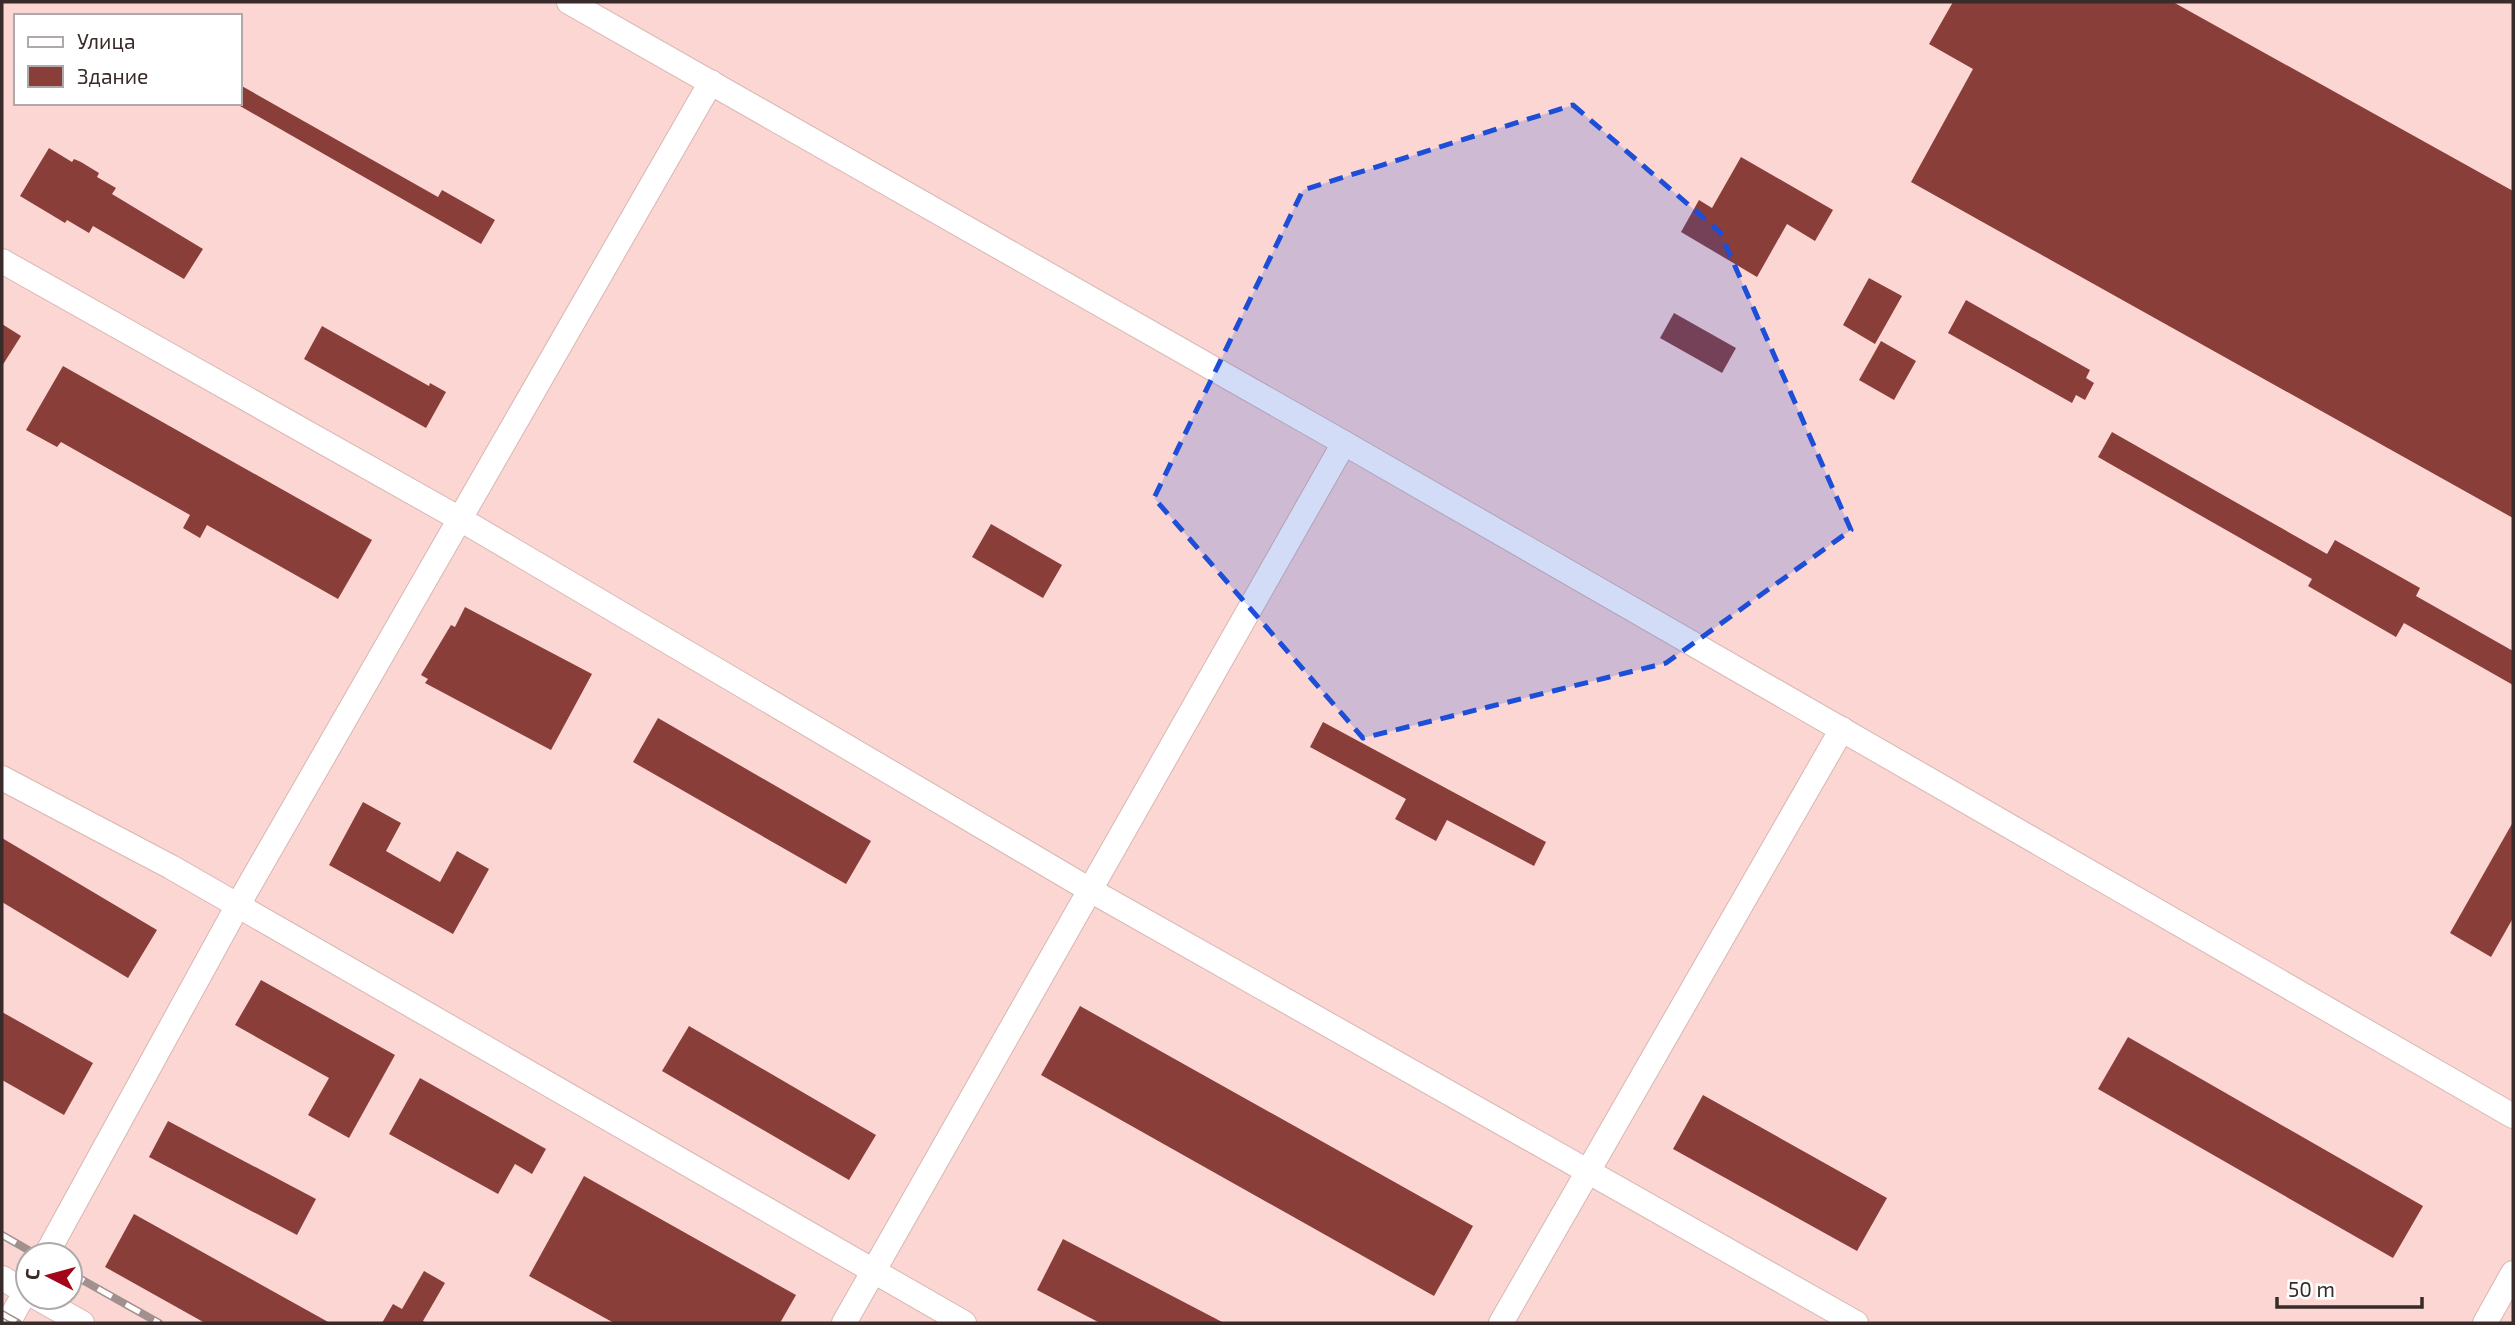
<svg xmlns="http://www.w3.org/2000/svg" width="2515" height="1325" viewBox="0 0 2515 1325" font-family="'Exo 2',sans-serif">
  <style>
    .built { fill: #fbd6d3; fill-rule: evenodd }
    .building { fill: #8a3e3a }
    .lines { fill: none; stroke-linecap: round; stroke-linejoin: round }
    .minor-casing { stroke: #d9b6b2; stroke-width: 26 }
    .minor { stroke: #fff; stroke-width: 24 }
    .rail-casing { stroke: #a2908e; stroke-width: 8 }
    .rail { stroke: #fff; stroke-width: 5; stroke-dasharray: 16; stroke-linecap: butt }
    .marked { fill: #1d4ed8; fill-opacity: 0.2; stroke: #1d4ed8; stroke-width: 5; stroke-dasharray: 14 9; stroke-linejoin: round }
  </style>
  <rect width="100%" height="100%" fill="#fce6e3"/>
  <path class="built" d="M2 2H2513V1323H2ZM16 16H240V103H16ZM28 1255H70V1297H28Z"/>
  <g class="building">
    <polygon points="1953,2 2173,2 2513,191 2513,518 1911,182 1973,69 1929,44"/>
    <polygon points="240,85 438,197 442,190 495,220 481,244 240,106"/>
    <polygon points="49,148 72,162 74,159 81,162 99,173 97,177 116,188 112,194 203,249 184,279 93,226 89,233 67,220 65,223 20,196"/>
    <polygon points="1741,157 1833,210 1815,241 1787,224 1757,277 1681,232 1699,200 1712,208"/>
    <polygon points="1869,278 1902,296 1875,344 1843,325"/>
    <polygon points="1966,300 2090,370 2086,378 2094,383 2085,400 2076,395 2072,403 1948,333"/>
    <polygon points="1674,313 1736,348 1722,373 1660,338"/>
    <polygon points="2,324 21,336 2,366"/>
    <polygon points="322,326 429,386 430,383 446,392 426,428 304,359"/>
    <polygon points="1881,341 1916,361 1894,400 1859,380"/>
    <polygon points="63,366 372,540 338,599 207,525 200,538 183,528 190,515 61,442 57,447 26,430"/>
    <polygon points="2112,432 2327,554 2335,540 2420,588 2416,596 2513,651 2513,685 2404,623 2396,637 2308,586 2312,579 2098,457"/>
    <polygon points="991,524 1062,565 1043,598 972,557"/>
    <polygon points="465,607 592,674 551,750 425,683 428,679 421,675 451,625 455,627"/>
    <polygon points="658,718 871,841 846,884 633,762"/>
    <polygon points="1323,722 1546,842 1534,866 1447,820 1436,841 1395,819 1406,799 1310,747"/>
    <polygon points="363,802 401,823 386,851 440,882 457,851 489,869 453,934 329,865"/>
    <polygon points="2513,822 2513,918 2491,957 2450,933"/>
    <polygon points="2,838 157,930 128,978 2,902"/>
    <polygon points="261,980 395,1055 349,1138 308,1115 329,1078 235,1025"/>
    <polygon points="1080,1006 1473,1226 1434,1296 1041,1075"/>
    <polygon points="2,1012 93,1063 64,1115 2,1080"/>
    <polygon points="689,1026 876,1135 849,1180 662,1071"/>
    <polygon points="2128,1037 2423,1206 2393,1258 2098,1089"/>
    <polygon points="420,1078 546,1149 532,1174 515,1164 498,1194 389,1134"/>
    <polygon points="1703,1095 1887,1198 1857,1251 1673,1149"/>
    <polygon points="168,1121 316,1199 297,1235 149,1157"/>
    <polygon points="584,1176 796,1295 780,1323 614,1323 529,1276"/>
    <polygon points="134,1214 330,1323 205,1323 105,1267"/>
    <polygon points="1063,1239 1224,1323 1100,1323 1037,1290"/>
    <polygon points="424,1271 445,1283 423,1321 427,1323 382,1323 393,1304 402,1309"/>
  </g>
  <g class="lines">
    <defs>
      <g id="minor">
        <polyline points="569,2 1344,443 2513,1116"/>
        <polyline points="2,261 460,519 1090,890 1856,1323"/>
        <polyline points="2,778 171,867 964,1323"/>
        <polyline points="46,1255 238,905 711,82"/>
        <polyline points="2,1278 28,1293"/>
        <polyline points="36,1297 82,1323"/>
        <polyline points="8,1323 28,1287"/>
        <polyline points="844,1323 1344,443"/>
        <polyline points="1501,1323 1842,729"/>
        <polyline points="2485,1323 2513,1273"/>
      </g>
    </defs>
    <use href="#minor" class="minor-casing"/>
    <use href="#minor" class="minor"/>
    <defs>
      <g id="rail">
        <polyline points="2,1235 37,1255"/>
        <polyline points="70,1273 159,1323"/>
        <polyline points="2,1314 18,1323"/>
      </g>
    </defs>
    <use href="#rail" class="rail-casing"/>
    <use href="#rail" class="rail"/>
  </g>
  <path class="marked" d="M1573 105 1720 232 1851 530 1666 663 1363 738 1154 498 1303 190Z"/>
  <rect width="2515" height="1325" fill="none" stroke="#382b29" stroke-width="7"/>
  <rect x="14" y="14" width="228" height="91" fill="#ffffff" stroke="#afaaa9" stroke-width="2"/>
  <rect x="28" y="37" width="35" height="10" fill="#ffffff" stroke="#afaaa9" stroke-width="2"/>
  <text x="77" y="49" font-size="21" fill="#382b29">Улица</text>
  <rect x="28" y="66" width="35" height="21" fill="#8a3e3a" stroke="#afaaa9" stroke-width="2"/>
  <text x="77" y="84" font-size="21" fill="#382b29">Здание</text>
  <g transform="translate(49 1276) rotate(276)"><circle r="33" fill="#ffffff" stroke="#afaaa9" stroke-width="2"/>
  <path d="M0-5L12 26L0 18L-12 26Z" fill="#a3061b"/>
  <text y="-10" font-size="19" font-weight="bold" text-anchor="middle" fill="#382b29">С</text>
  </g>
  <path d="M2277 1297v10h145v-10" fill="none" stroke="#382b29" stroke-width="3.5"/>
  <text x="2288" y="1297" font-size="21" fill="#382b29" stroke="#ffffff" stroke-width="5" paint-order="stroke">50 m</text>
</svg>
